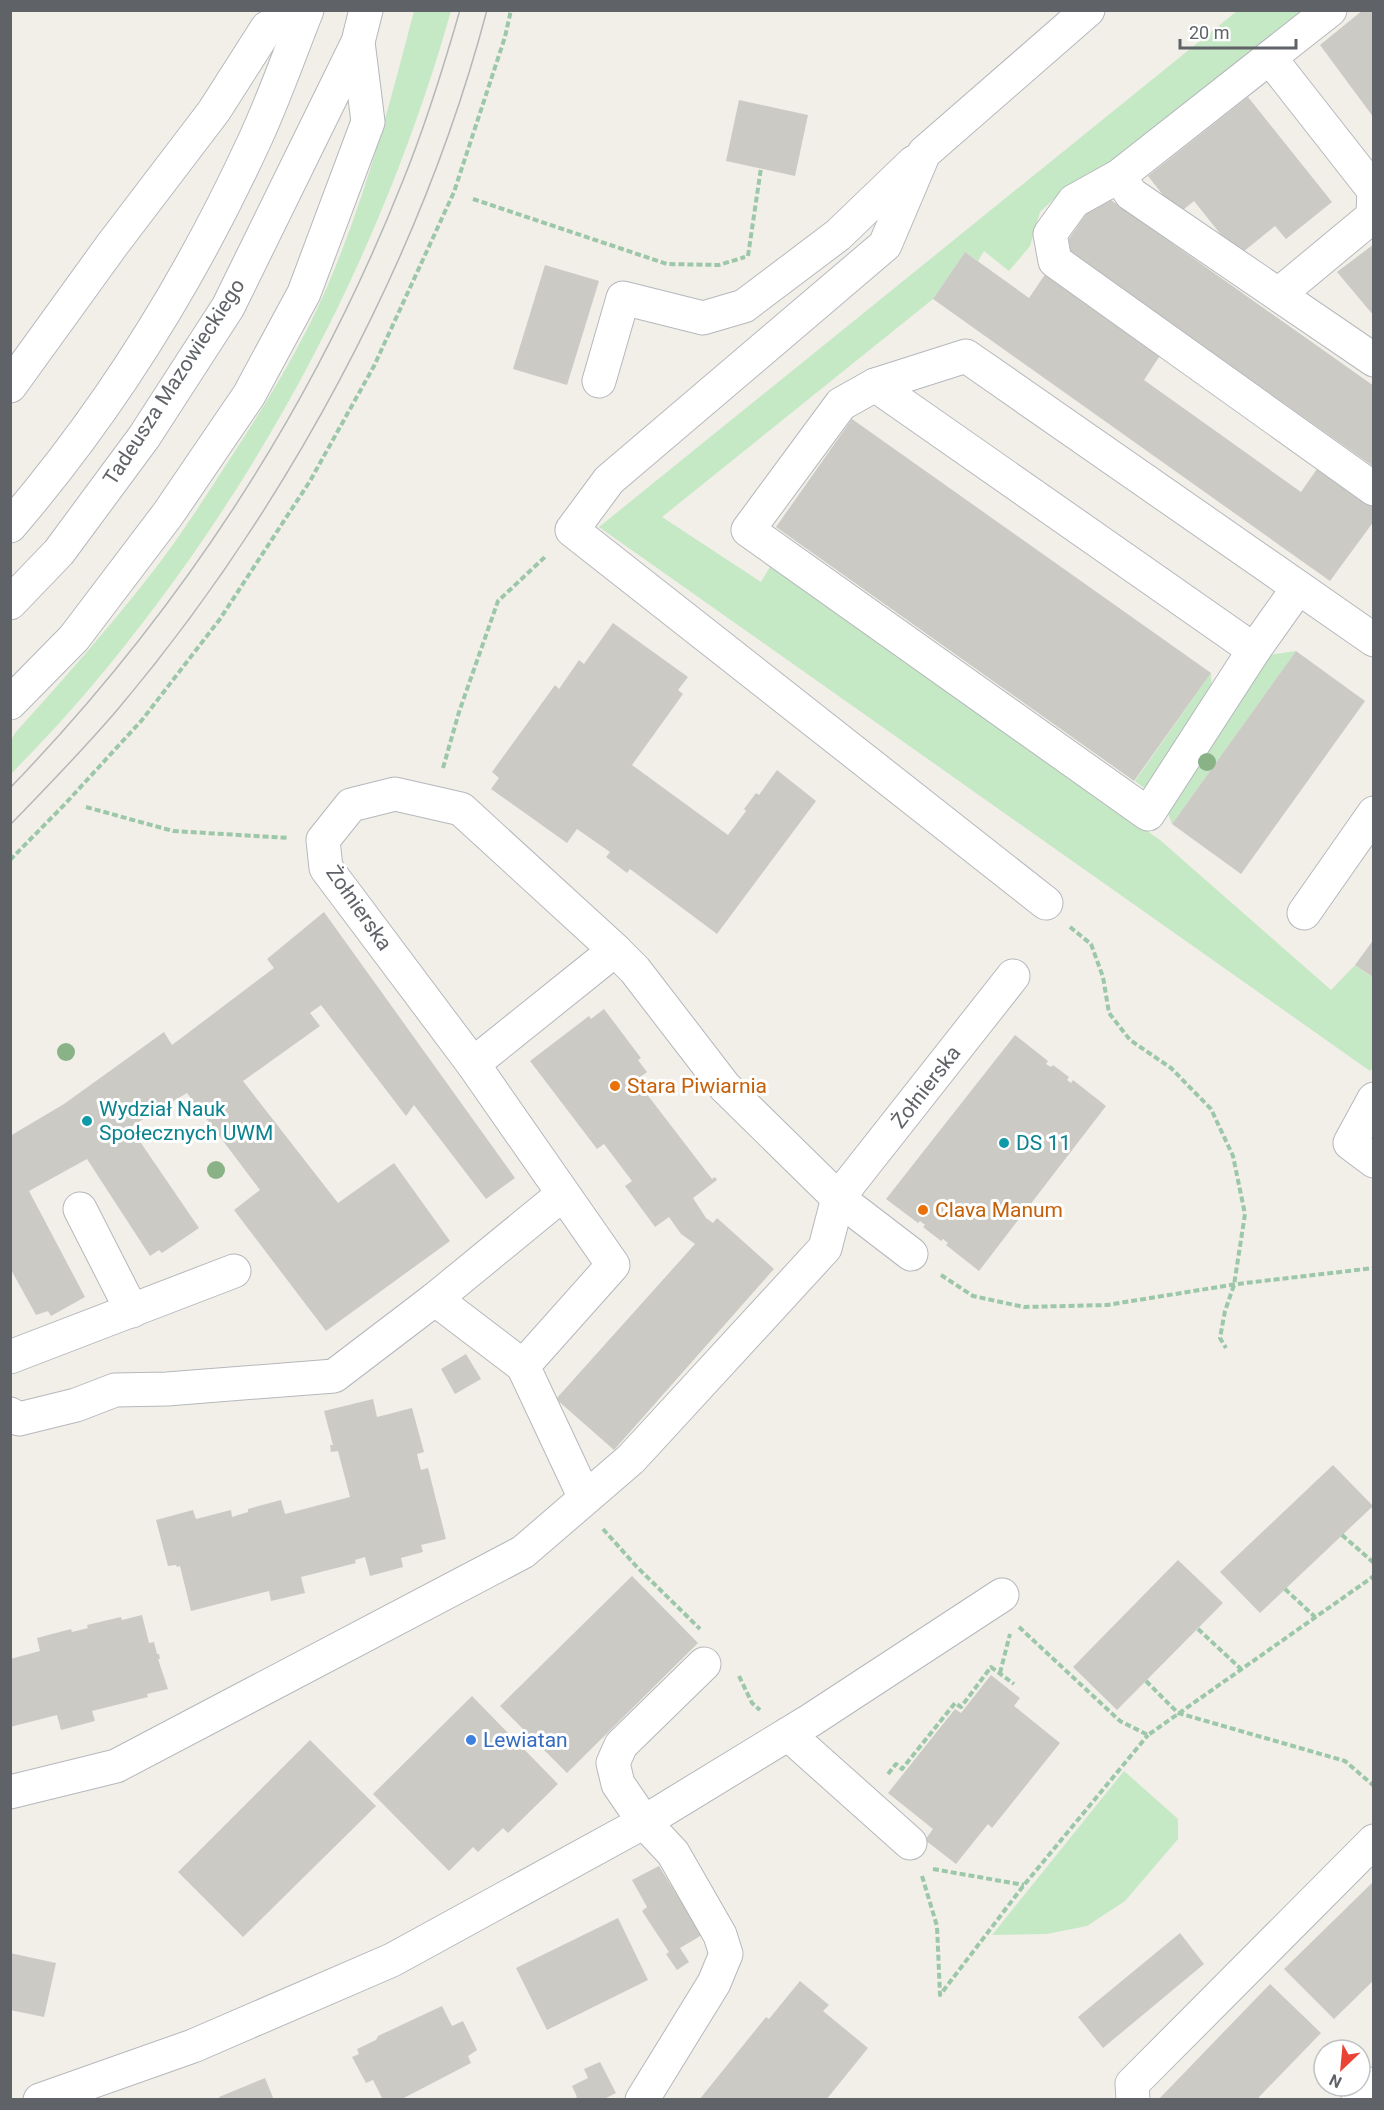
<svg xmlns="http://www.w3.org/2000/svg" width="1384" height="2110" viewBox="0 0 1384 2110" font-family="Roboto,sans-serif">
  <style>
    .green { fill: #c5e8c5 }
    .building { fill: #cccac5 }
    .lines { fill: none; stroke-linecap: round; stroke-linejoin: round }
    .minor-casing { stroke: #b5b8bc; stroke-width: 35 }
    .path { stroke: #9cc7a9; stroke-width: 4; stroke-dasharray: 6 3; stroke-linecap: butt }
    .minor { stroke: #fff; stroke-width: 33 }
    .tram { stroke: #b6b7b8; stroke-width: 1.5 }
    .tree { fill: #89b387 }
    .food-dot { fill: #e8710a; stroke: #fff; stroke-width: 2 }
    .culture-dot { fill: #0f9aa8; stroke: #fff; stroke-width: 2 }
    .shop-dot { fill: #3f7fe0; stroke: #fff; stroke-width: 2 }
    .labels { text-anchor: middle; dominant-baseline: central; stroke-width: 6; stroke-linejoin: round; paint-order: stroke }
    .street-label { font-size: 21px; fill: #5f6368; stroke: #fff }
    .food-label { font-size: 21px; fill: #c56008; stroke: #fff; text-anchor: start }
    .culture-label { font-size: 21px; fill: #0d838f; stroke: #fff; text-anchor: start }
    .shop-label { font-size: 21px; fill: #366cbe; stroke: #fff; text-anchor: start }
  </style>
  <rect width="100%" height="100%" fill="#f1efe8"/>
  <g class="green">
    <path d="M414 11H451C380 261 254 496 85 694 61 722 36 748 11 774V741L15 733C62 681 108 629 151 574 181 536 207 494 233 454 273 393 311 330 337 263 370 181 392 95 414 11Z"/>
    <polygon points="1237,11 1304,11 1112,162 1060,193 1040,212 1030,246 1009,271 984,251 978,261 965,252 933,299 662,517 761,582 771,565 1160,840 1331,990 1355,965 1373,978 1373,1067 1370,1071 599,527"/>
    <polygon points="1296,651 1172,824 1166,808 1269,655"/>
    <polygon points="1211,673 1212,700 1148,791 1135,781"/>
    <polygon points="1124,1771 1178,1819 1178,1839 1125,1901 1087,1926 1047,1934 992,1935"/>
  </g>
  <g class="building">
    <polygon points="1363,10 1374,10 1374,118 1320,45"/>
    <polygon points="1248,97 1332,202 1286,239 1275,226 1238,256 1194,201 1178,214 1148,176"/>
    <polygon points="739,100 808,115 795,176 726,161"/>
    <polygon points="1101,193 1374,386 1374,467 1063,247"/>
    <polygon points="1374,244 1374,316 1337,272"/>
    <polygon points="965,252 1029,298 1046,273 1161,354 1144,380 1301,492 1319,466 1374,504 1374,521 1330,581 933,299"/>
    <polygon points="545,265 599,281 567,385 513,369"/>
    <polygon points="852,419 1211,673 1134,781 776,527"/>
    <polygon points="613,623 688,677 678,690 683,694 632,765 728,835 746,811 744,809 756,793 759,795 777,770 816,801 717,934 630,869 627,873 606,857 610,852 577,829 567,843 491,789 499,778 492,772 555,685 559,689 579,660 584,664"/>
    <polygon points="1296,651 1365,701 1241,874 1172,824"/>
    <polygon points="324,912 515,1178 486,1199 414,1105 406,1116 321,1005 310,1013 320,1026 243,1081 338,1203 394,1163 450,1241 326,1331 234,1210 260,1190 187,1093 130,1127 199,1228 162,1253 159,1250 150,1256 87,1159 29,1191 85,1297 51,1316 48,1311 36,1315 10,1268 10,1136 64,1104 164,1032 172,1045 274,968 267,959"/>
    <polygon points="1374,939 1374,978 1355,965"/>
    <polygon points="604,1009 641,1058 638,1060 647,1072 636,1080 712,1179 715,1177 717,1180 693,1198 706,1218 713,1223 717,1218 774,1269 614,1450 556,1399 695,1244 681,1234 669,1217 655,1227 625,1186 632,1181 604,1144 597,1149 530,1061 589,1016 591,1019"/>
    <polygon points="1015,1035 1048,1061 1046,1064 1051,1067 1053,1065 1069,1077 1067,1080 1071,1083 1073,1080 1106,1106 979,1271 946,1245 948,1243 943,1239 941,1241 923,1227 925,1225 920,1221 918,1223 886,1199"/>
    <polygon points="466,1354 481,1379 455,1394 441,1369"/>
    <polygon points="373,1399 377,1417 412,1408 424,1452 417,1454 421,1470 428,1468 446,1539 421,1545 423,1552 401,1558 403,1567 370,1576 365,1557 355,1560 356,1563 301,1577 305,1593 271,1601 269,1591 191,1611 180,1566 177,1567 176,1565 168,1566 156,1520 193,1510 196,1519 231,1510 232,1517 248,1512 248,1509 281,1500 285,1514 350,1497 338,1451 331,1452 330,1445 333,1445 324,1411"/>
    <polygon points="1333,1465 1373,1506 1260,1613 1220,1572"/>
    <polygon points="1178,1560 1223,1603 1117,1710 1073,1667"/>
    <polygon points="632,1576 698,1643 567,1773 500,1706"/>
    <polygon points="142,1615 149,1643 154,1642 157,1654 159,1654 160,1659 158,1659 168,1689 147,1694 148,1697 92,1711 95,1721 61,1730 57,1715 10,1727 10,1659 40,1651 37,1638 71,1629 72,1632 88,1628 87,1625 121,1617 122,1620"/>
    <polygon points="991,1675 1020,1698 1014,1706 1060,1743 992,1828 988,1824 956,1864 925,1840 933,1829 888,1793 955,1709 961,1713"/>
    <polygon points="472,1696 558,1784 508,1833 503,1828 478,1852 473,1847 449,1871 373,1794"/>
    <polygon points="310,1740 376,1806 243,1937 178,1872"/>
    <polygon points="659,1866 702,1935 680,1948 689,1962 677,1970 666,1954 669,1952 642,1911 647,1907 632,1880"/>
    <polygon points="1374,1881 1374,1980 1334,2019 1284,1969"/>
    <polygon points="618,1918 648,1980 547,2030 516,1968"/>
    <polygon points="1180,1933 1204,1964 1103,2048 1078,2017"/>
    <polygon points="10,1953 56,1963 44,2017 10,2010"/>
    <polygon points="800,1981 829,2005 823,2011 868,2048 826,2100 699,2100 766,2017 769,2019"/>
    <polygon points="1270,1984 1321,2033 1259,2097 1257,2100 1158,2100"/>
    <polygon points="442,2006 452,2026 463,2021 477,2050 468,2056 471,2063 400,2100 383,2100 373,2080 366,2083 352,2057 359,2054 357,2049 376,2040 378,2036"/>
    <polygon points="600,2062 616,2093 602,2100 572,2100 577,2097 572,2086 588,2078 584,2069"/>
    <polygon points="265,2078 274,2100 220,2100 219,2097"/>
  </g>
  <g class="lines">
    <defs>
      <g id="minor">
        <polyline points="1330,10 1119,176 1074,201 1050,234 1055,261 1374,489"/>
        <polyline points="1270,58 1372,188"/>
        <polyline points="1119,176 1131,194 1374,360"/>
        <polyline points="1279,294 1373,216 1374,187"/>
        <polyline points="599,381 623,298 703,318 744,306 838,235 914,162"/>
        <polyline points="875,385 1254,650"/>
        <polyline points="10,386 112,245 214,111 267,28 299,10"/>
        <path d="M10 526C108 412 189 282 252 146 273 102 289 55 307 10"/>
        <polyline points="1298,588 1254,650 1148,814 748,530 841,404 875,385 966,356 1374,640"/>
        <polyline points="10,603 59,552 144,437 228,307 358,42 366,10"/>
        <polyline points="10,703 74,638 168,514 249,395 304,293 368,122 358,42"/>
        <polyline points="1046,903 572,530 609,480 885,245 924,153 1088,10"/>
        <polyline points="1304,913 1374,813"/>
        <polyline points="473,1064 326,868 323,840 351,805 395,794 461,809 615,950 635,970 725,1087 838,1198 911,1254"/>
        <polyline points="1374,1099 1350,1143 1374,1161"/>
        <polyline points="80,1209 132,1311"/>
        <polyline points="435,1299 563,1194"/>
        <polyline points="10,1357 234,1271"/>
        <polyline points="10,1414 19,1419 76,1405 115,1390 167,1389 334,1376 435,1299 523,1366"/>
        <polyline points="585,1498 523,1366 613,1265 473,1064 615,950"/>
        <polyline points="788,1734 910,1843"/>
        <polyline points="10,1792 116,1766 523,1552 631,1459 825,1248 838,1198 1013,976"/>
        <polyline points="40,2100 193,2046 392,1960 644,1822 811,1720 1002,1595"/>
        <polyline points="642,2100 714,1983 726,1954 720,1935 673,1853 644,1822 618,1784 613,1763 621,1745 704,1664"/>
        <polyline points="1133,2100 1132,2084 1374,1841"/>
        <polyline points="1358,2100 1374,2084"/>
      </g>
    </defs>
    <use href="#minor" class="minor-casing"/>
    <g class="path">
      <polyline points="473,199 667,264 719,265 745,257"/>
      <polyline points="748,256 761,168"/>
      <polyline points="443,768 459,712 498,601 546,556"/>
      <polyline points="86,807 173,831 289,838"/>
      <polyline points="10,860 65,804 142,720 220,619 310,481 374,366 454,192 505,37 511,10"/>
      <polyline points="1070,927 1091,944 1103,977 1109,1013 1130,1040 1171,1068 1211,1109 1233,1156 1245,1214 1234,1285 1225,1311 1220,1338 1226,1348"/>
      <polyline points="941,1275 973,1296 1024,1307 1107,1305 1237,1284 1374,1268"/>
      <polyline points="603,1529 636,1566 700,1629"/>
      <polyline points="1342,1535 1374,1563"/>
      <polyline points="1285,1589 1315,1617"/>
      <polyline points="1019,1627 1120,1721 1148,1735 1374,1576"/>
      <polyline points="1198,1629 1241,1669"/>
      <polyline points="1000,1673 1010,1634"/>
      <polyline points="739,1676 752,1703 760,1710"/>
      <polyline points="1146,1681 1178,1713 1345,1761 1374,1786"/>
      <polyline points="888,1774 896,1764 902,1769 955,1703 961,1707 991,1667 1014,1684"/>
      <polyline points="933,1869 1024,1885"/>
      <polyline points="922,1876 937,1926 940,1995 1024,1885 1148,1735"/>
    </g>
    <use href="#minor" class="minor"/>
    <g class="tram">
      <path d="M10 788C179 613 312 409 402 183 425 127 443 69 460 10"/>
      <path d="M10 825C47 787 84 749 118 709 284 512 421 260 487 10"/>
    </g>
  </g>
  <g class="tree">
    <circle cx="1207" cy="762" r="9"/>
    <circle cx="66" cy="1052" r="9"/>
    <circle cx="216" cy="1170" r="9"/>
  </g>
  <g class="food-dot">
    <circle cx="615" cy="1086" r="6"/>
    <circle cx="923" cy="1210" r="6"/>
  </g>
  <g class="culture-dot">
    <circle cx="87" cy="1121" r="6"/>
    <circle cx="1004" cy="1143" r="6"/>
  </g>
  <circle class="shop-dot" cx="471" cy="1740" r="6"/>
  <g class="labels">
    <g class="street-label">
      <text transform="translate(174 382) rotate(-57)">Tadeusza Mazowieckiego</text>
      <text transform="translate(359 908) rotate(55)">Żołnierska</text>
      <text transform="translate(926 1087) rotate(-52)">Żołnierska</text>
    </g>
    <g class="food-label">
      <text x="627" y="1086">Stara Piwiarnia</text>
      <text x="935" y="1210">Clava Manum</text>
    </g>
    <g class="culture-label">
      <text x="99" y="1109">Wydział Nauk<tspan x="99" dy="24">Społecznych UWM</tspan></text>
      <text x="1016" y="1143">DS 11</text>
    </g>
    <g class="shop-label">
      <text x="483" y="1740">Lewiatan</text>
    </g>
  </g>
  <rect width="1384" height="2110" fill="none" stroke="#5f6368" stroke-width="24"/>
  <g transform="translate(1342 2068) rotate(206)"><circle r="28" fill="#ffffff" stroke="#bfc1c3" stroke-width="1.5"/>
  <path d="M0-4.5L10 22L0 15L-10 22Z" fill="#ea4335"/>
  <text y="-9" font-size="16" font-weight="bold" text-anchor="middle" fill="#5f6368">N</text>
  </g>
  <path d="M1180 39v9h116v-9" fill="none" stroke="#5f6368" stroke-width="3"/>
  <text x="1189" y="39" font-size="18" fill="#5f6368" stroke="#ffffff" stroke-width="4.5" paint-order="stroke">20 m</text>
</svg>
